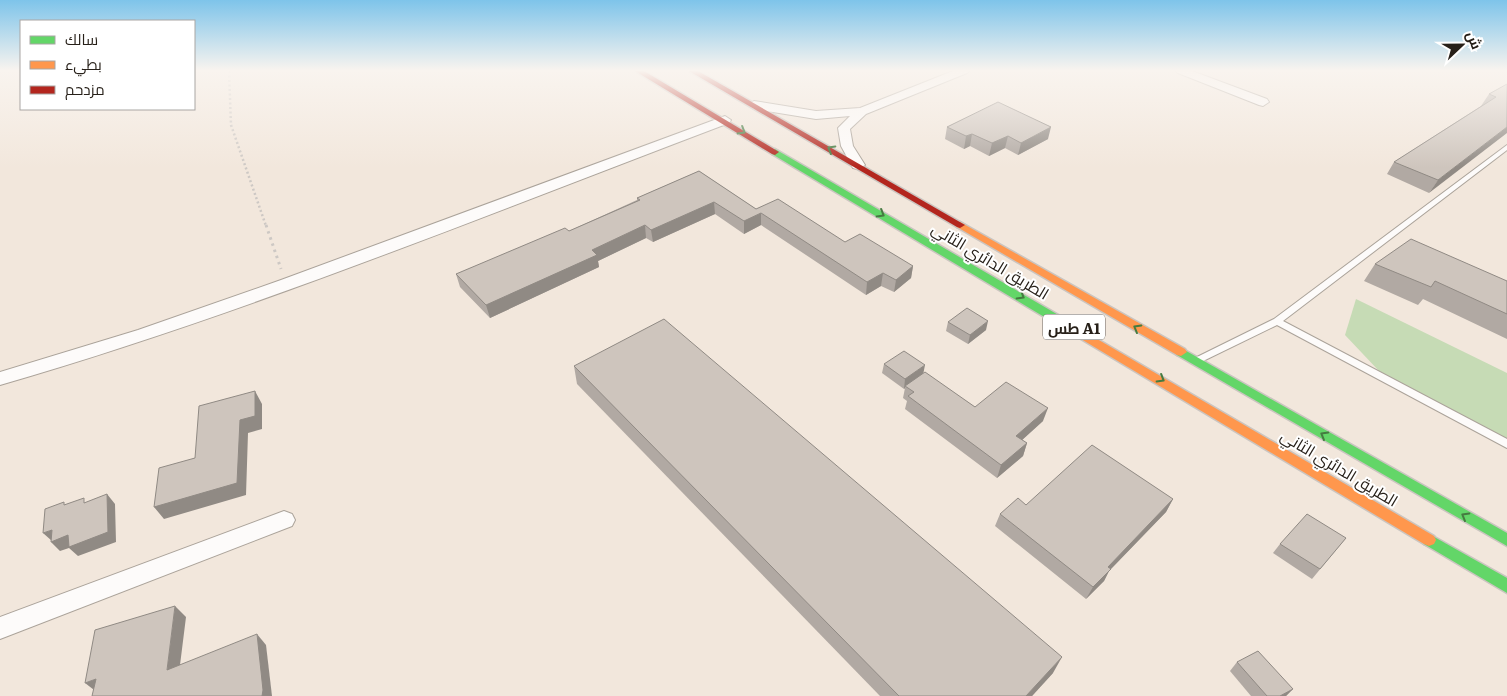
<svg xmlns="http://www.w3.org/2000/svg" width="1507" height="696" viewBox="0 0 1507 696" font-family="Literata,Cairo,serif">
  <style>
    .green { fill: #c6dbb5 }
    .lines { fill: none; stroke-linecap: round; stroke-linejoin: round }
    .lane-casing { stroke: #aba39a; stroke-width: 2 }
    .street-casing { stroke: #aba39a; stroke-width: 2 }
    .fast-casing { stroke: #cbc5c0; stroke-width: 3 }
    .slow-casing { stroke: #cbc5c0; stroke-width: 3 }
    .jam-casing { stroke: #cbc5c0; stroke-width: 3 }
    .path-far1 { stroke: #cdc8c4; stroke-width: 2.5; stroke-dasharray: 2 2.5; stroke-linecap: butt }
    .path { stroke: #cdc8c4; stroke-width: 3; stroke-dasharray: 2.5 4; stroke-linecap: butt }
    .lane { fill: #fdfbfa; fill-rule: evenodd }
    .street { fill: #fdfbfa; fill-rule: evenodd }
    .fast { fill: #63d668; fill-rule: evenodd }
    .slow { fill: #ff974d; fill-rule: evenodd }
    .jam { fill: #b3261e; fill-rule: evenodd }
    .wall { fill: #b1a9a3 }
    .shaded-wall { fill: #908a84 }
    .building { fill: #cec5bd; stroke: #908a84 }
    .oneway { stroke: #457b40 }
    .labels { text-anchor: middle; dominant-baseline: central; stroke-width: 4; stroke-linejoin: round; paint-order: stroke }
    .shield { fill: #fff; stroke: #68635e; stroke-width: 1 }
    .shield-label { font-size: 15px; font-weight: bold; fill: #272019 }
    .street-label { font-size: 16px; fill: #272019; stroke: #fff }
  </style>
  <rect width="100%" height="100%" fill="#f2e7dc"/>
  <polygon class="green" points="1356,299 1507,373 1507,439 1379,371 1345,335"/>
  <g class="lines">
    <defs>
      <polygon id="lane" points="1507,145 1507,150 1283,321 1507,439 1507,448 1277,325 1201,362 1195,362 1194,360 1195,358 1274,319"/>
      <g id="street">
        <polygon points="953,71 969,71 967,73 866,114 850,129 853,146 865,165 858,169 853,168 841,146 838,128 850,116 816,119 754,109 748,105 754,101 816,111 860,108"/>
        <polygon points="1176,71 1192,71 1267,99 1269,102 1263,106 1259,105 1178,73"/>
        <path d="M725 116 731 120 729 123C488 214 248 313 0 385V372L138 330 281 280Z"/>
        <polygon points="284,511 292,514 295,520 292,526 0,639 0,617"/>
      </g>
      <g id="fast">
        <polygon points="775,149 1084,330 1086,333 1084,336 1076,336 772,154 771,152"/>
        <polygon points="1181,348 1507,533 1507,546 1177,355 1175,352"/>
        <polygon points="1429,534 1507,578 1507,593 1424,544 1422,540 1424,536"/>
      </g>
      <g id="slow">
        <polygon points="960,222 1185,349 1187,352 1181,356 1177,355 957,227 955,225"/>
        <polygon points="1080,329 1434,536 1436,540 1434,544 1429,546 1424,544 1076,336 1074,333 1076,330"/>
      </g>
      <g id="jam">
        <polygon points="635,71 644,71 779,152 775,155 772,154"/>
        <polygon points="689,71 698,71 965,225 960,228 957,227"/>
      </g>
    </defs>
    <use href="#lane" class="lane-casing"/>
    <use href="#street" class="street-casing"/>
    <use href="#fast" class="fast-casing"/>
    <use href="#slow" class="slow-casing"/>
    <use href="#jam" class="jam-casing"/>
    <polyline class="path-far1" points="229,71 231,125 266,226"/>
    <polyline class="path" points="266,225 281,269"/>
    <use href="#lane" class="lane"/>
    <use href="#street" class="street"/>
    <use href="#fast" class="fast"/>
    <use href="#slow" class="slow"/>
    <use href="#jam" class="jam"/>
  </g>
  <g class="wall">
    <polygon points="1507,84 1429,193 1387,174 1394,162 1481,106 1489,94"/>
    <polygon points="947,127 1048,139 1018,155 1005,148 989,156 970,146 964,149 945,139"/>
    <polygon points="699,171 756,209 845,242 913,266 911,278 894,292 881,286 866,295 761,225 744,234 715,214 653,242 646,238 598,261 599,267 490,318 460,287 456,274 569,231 637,200 637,198"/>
    <polygon points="1375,264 1507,281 1507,339 1423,299 1418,305 1364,281"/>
    <polygon points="948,322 986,330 968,344 946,331"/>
    <polygon points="884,364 924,373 975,407 1043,421 1022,440 1027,443 1023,456 997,478 905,409 907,401 903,398 905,388 904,389 882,373"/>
    <polygon points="574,366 1053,673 1032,696 880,696 577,384"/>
    <polygon points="1173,499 1166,512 1109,571 1104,581 1086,599 995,526 1000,514 1026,505"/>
    <polygon points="1346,538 1312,579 1273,553 1280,544"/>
    <polygon points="1237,662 1293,689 1286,696 1251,696 1230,671"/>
  </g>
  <g class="shaded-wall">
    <polygon points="1051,127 1048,139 1018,155 1021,143"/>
    <polygon points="1507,127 1507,133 1429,193 1438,180"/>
    <polygon points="972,134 970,146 964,149 966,136"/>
    <polygon points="1008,136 1005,148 989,156 992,143"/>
    <polygon points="714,202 715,214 653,242 651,230"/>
    <polygon points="761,213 761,225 744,234 744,221"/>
    <polygon points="645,225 646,238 598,261 599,267 490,318 486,305 592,250"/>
    <polygon points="913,266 911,278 894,292 896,280"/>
    <polygon points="883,273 881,286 866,295 867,282"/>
    <polygon points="988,321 986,330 968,344 970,335"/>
    <polygon points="925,365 923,375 905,386 905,388 904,389 905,379"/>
    <polygon points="255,391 262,404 262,429 248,433 246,495 164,519 154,507"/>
    <polygon points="1048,408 1043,421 1012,449 1016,436"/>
    <polygon points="1027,443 1023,456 997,478 1001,465"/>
    <polygon points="107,494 115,504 116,542 78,556 69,548 60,551 51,542 52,541 43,533 52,530 68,535"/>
    <polygon points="1173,499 1166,512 1109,571 1104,581 1086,599 1093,587 1108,567"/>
    <polygon points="175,606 186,617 178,681 167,670"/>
    <polygon points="257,634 266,645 272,696 262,696"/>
    <polygon points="1062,657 1053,673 1032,696 1026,696"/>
    <polygon points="96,679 98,693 85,683"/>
    <polygon points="1293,689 1286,696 1280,696"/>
  </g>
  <g class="building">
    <polygon points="1507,84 1507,127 1438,180 1394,162 1496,97 1489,94"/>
    <polygon points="998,102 1051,127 1021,143 1008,136 992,143 972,134 966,136 947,127"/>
    <polygon points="699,171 756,209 778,199 845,242 860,234 913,266 896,280 883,273 867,282 761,213 744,221 714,202 651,230 645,225 592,250 597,255 486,305 456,274 565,228 569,231 640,200 637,198"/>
    <polygon points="1411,239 1507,281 1507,314 1435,281 1431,287 1375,264"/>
    <polygon points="967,308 988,321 970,335 948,322"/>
    <polygon points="664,319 1062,657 1026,696 899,696 574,366"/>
    <polygon points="904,351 925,365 905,379 884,364"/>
    <polygon points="925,372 975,407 1006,382 1048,408 1016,436 1027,443 1001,465 908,396 914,392 905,386"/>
    <polygon points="255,391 255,416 240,420 237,483 154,507 159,468 195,458 199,406"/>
    <polygon points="1092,445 1173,499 1108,567 1111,569 1093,587 1000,514 1018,498 1026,505"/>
    <polygon points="107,494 108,532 69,547 68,535 51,542 52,530 43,533 45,509 64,502 64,505 84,498 84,503"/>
    <polygon points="1307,514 1346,538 1320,569 1280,544"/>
    <polygon points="175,606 167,670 257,634 263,690 262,696 92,696 96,679 85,683 95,630"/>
    <polygon points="1258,651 1293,689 1280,696 1267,696 1237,662"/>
  </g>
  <defs><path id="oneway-chevron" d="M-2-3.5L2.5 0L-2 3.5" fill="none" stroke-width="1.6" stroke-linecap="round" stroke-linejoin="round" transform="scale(1.25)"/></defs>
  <g class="oneway">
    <use href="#oneway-chevron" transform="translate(742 131) rotate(31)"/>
    <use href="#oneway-chevron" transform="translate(831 149) rotate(-150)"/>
    <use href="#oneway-chevron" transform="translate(881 214) rotate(31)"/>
    <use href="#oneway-chevron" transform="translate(1021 296) rotate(31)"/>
    <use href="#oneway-chevron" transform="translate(1137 328) rotate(-150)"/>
    <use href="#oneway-chevron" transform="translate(1161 379) rotate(31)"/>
    <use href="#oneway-chevron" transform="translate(1324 435) rotate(-150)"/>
    <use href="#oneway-chevron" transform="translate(1465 516) rotate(-150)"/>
  </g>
  <linearGradient id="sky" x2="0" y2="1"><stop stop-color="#7ec4ea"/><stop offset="0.42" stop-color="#f9f4ef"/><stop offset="1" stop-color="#f9f4ef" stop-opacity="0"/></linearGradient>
  <rect width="1507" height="168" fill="url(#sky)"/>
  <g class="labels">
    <rect class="shield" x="1043" y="314.5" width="62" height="25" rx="4"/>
    <g class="shield-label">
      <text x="1074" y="327">طس A1</text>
    </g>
    <g class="street-label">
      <text transform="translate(991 260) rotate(31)">الطريق الدائري الثاني</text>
      <text transform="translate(1340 467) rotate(31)">الطريق الدائري الثاني</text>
    </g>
  </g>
  <rect x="20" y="20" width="175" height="90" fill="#ffffff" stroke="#a9a6a3"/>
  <rect x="30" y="36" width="25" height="8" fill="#63d668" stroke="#a9a6a3"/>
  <text x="65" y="45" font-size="15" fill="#272019">سالك</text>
  <rect x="30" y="61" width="25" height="8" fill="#ff974d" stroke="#a9a6a3"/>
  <text x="65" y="70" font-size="15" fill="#272019">بطيء</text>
  <rect x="30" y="86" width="25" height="8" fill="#b3261e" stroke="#a9a6a3"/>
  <text x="65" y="95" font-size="15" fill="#272019">مزدحم</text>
  <g transform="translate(1462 45) rotate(68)" stroke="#ffffff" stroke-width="4" paint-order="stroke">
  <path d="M0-4L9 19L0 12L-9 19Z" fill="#272019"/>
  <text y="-8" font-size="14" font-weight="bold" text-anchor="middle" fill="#272019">ش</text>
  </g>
</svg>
